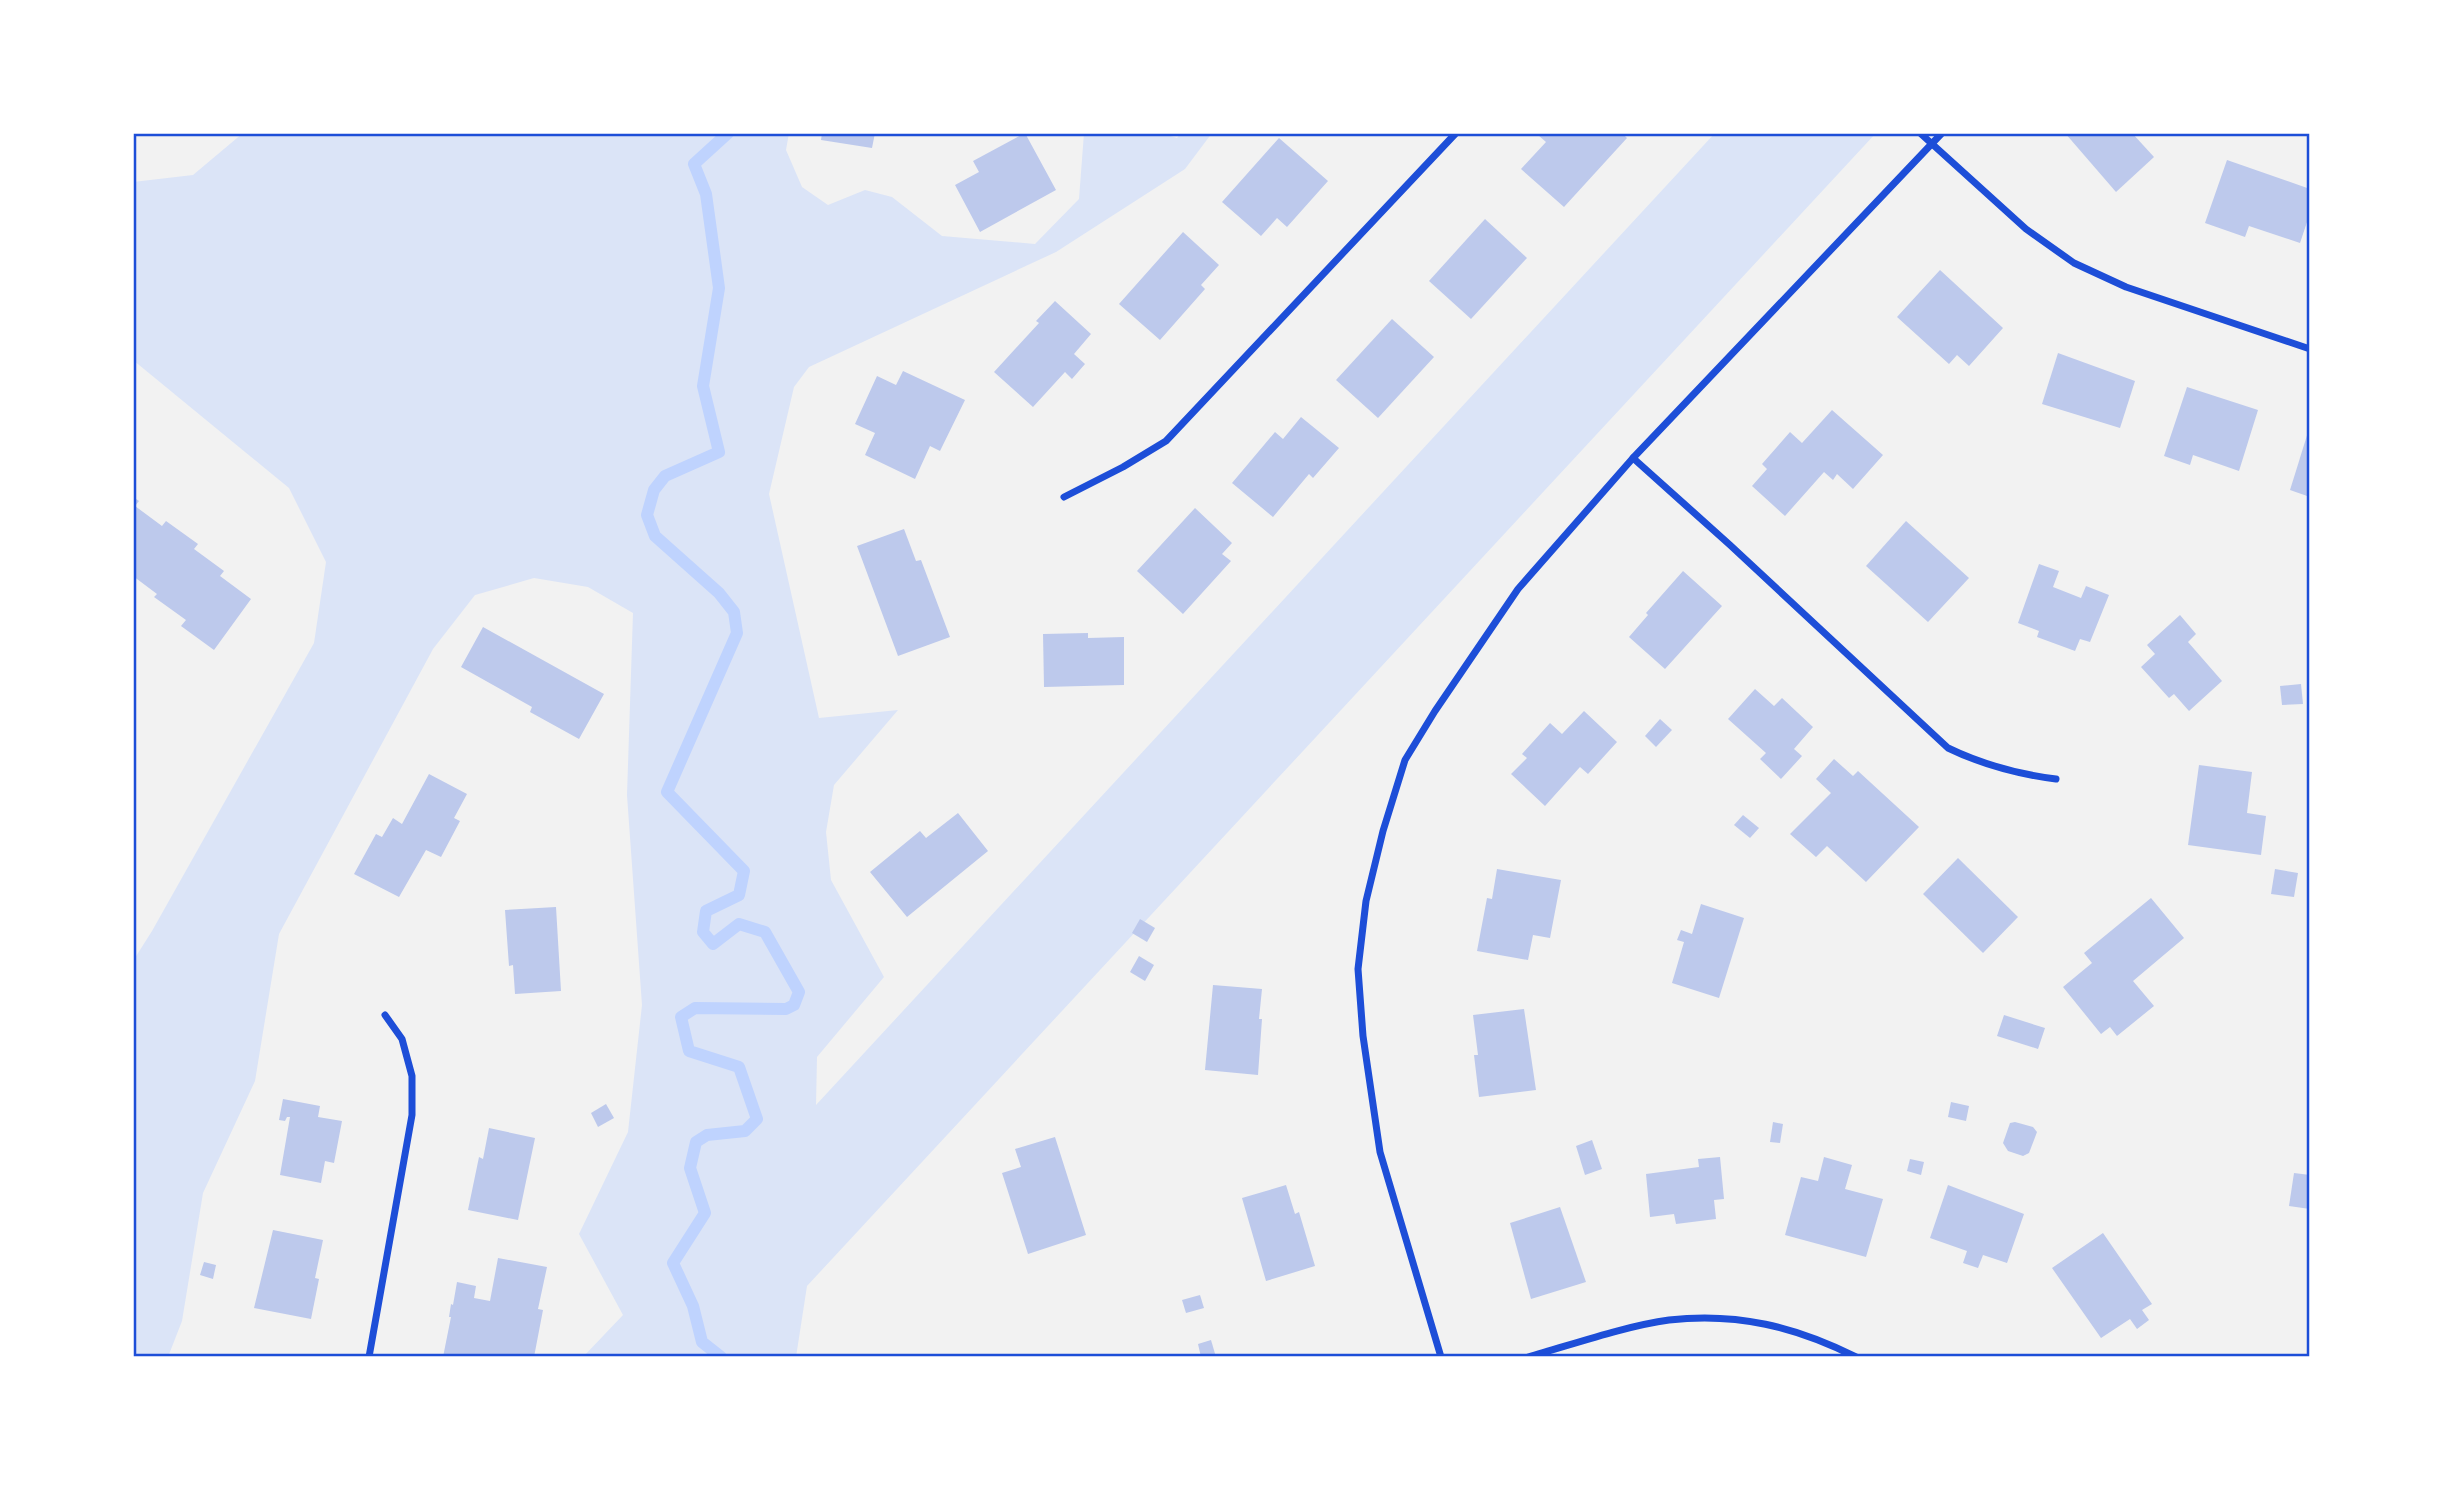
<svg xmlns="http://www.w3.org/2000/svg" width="2443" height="1490" viewBox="0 0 2443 1490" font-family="Manrope,sans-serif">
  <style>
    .green { fill: #dbe4f7 }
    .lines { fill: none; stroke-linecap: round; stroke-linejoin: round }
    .stream { stroke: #bfd3fe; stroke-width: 12 }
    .building { fill: #bdc9ec }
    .minor { stroke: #1d4ed8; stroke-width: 7 }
    .neatline { fill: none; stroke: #1d4ed8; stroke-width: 2.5 }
  </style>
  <rect width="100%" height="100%" fill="#f2f2f2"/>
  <polygon class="green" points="243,133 789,133 786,150 802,187 828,205 865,190 892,197 942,236 1035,244 1079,199 1084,133 1161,133 1177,138 1181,133 1212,133 1185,169 1056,252 809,367 794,387 769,494 819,718 898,710 834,785 826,832 831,880 884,977 817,1057 816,1105 1715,133 1876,133 807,1286 796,1357 583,1357 623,1315 579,1234 628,1132 642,1005 627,795 633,613 588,587 534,578 475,595 433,649 279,934 255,1081 203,1193 182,1321 168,1357 133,1357 133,961 152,931 314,643 326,562 289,488 133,360 133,182 193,175"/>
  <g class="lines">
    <polyline class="stream" points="721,1357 702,1342 693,1306 673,1263 705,1213 690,1168 696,1142 707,1135 745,1131 757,1119 739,1067 689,1051 681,1017 695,1008 786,1009 794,1005 799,992 765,932 739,924 713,944 703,932 706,911 739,895 744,871 667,792 737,633 734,612 719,593 655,536 647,515 654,490 665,476 719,452 703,386 719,288 706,194 694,164 728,133"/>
  </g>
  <g class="building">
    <polygon points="822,133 875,133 872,148 821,140"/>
    <polygon points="1025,133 1056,190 980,232 955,185 979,172 973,161"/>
    <polygon points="1540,133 1622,133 1627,138 1564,207 1521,169 1546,142 1538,135"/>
    <polygon points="2065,133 2132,133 2154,157 2116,192"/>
    <polygon points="1279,138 1328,181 1287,227 1277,218 1261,236 1222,202"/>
    <polygon points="2227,160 2310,189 2310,213 2300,243 2249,226 2245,237 2205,223"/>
    <polygon points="1485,219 1527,258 1471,319 1429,281"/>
    <polygon points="1183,232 1219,265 1201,285 1205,289 1160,340 1119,304"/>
    <polygon points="1940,270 2003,328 1969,366 1957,355 1949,364 1897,317"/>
    <polygon points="1055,301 1091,334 1074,354 1085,364 1072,379 1065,372 1033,407 994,372 1039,323 1036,321"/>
    <polygon points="1392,319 1434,357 1378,418 1336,380"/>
    <polygon points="2058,353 2135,381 2120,428 2042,404"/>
    <polygon points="903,371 965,400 940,451 930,446 915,479 865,455 875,433 855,424 877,376 896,385"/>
    <polygon points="2187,387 2258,410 2239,471 2193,455 2190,465 2164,456"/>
    <polygon points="1832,410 1883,455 1853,489 1837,474 1833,480 1824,472 1785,516 1752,486 1767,469 1762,464 1790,432 1802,443"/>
    <polygon points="1301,417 1339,448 1313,478 1309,474 1273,517 1232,483 1275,432 1283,439"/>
    <polygon points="2309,429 2310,429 2310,497 2290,490"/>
    <polygon points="133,497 139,501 135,506 162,526 166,521 198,544 194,549 224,571 220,576 251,599 214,650 181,626 186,620 154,597 157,594 133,576"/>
    <polygon points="1195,508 1232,543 1222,554 1231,561 1183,614 1137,571"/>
    <polygon points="1906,521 1969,578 1928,622 1866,566"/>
    <polygon points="904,529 916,561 921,560 950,637 898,656 857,546"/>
    <polygon points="2039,564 2059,571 2053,587 2081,598 2086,586 2109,595 2090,642 2080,639 2075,651 2037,637 2039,631 2018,623"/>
    <polygon points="1683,571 1722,606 1665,669 1629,637 1648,615 1646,613"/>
    <polygon points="2180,615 2196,634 2188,642 2222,681 2189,711 2174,694 2169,698 2141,667 2155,654 2147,645"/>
    <polygon points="483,627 604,694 579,739 530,712 532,707 461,667"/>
    <polygon points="1088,633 1088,638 1124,637 1124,685 1044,687 1043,634"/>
    <polygon points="2301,684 2303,704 2282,705 2280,686"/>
    <polygon points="1755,689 1774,706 1782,698 1813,727 1794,749 1802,756 1781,779 1760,759 1766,753 1728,719"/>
    <polygon points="1584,711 1617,742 1588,774 1580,767 1545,806 1511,774 1527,758 1522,754 1550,723 1562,734"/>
    <polygon points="1660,719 1672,730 1656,747 1645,736"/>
    <polygon points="1834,759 1853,776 1858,771 1919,827 1866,882 1827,846 1816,857 1790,834 1831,793 1816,779"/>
    <polygon points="2199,765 2252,772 2247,813 2266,816 2261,855 2188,845"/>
    <polygon points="429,774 467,794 454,818 460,821 441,857 426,850 399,897 354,874 376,834 382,837 393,818 402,824"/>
    <polygon points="958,813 988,851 907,917 870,872 920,831 926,838"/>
    <polygon points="1743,815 1759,828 1750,838 1734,825"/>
    <polygon points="1958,858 2018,917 1983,953 1923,894"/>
    <polygon points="1497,869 1561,880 1550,938 1533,935 1528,960 1477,951 1487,898 1492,899"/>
    <polygon points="2275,869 2298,873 2294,897 2271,894"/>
    <polygon points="2151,898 2184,938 2133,981 2154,1006 2117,1036 2110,1027 2101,1034 2063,987 2092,963 2084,953"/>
    <polygon points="1701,904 1744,918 1719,998 1672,983 1684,942 1677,940 1681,930 1692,934"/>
    <polygon points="556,907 561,991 515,994 513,965 509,966 505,910"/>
    <polygon points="1140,919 1155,928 1147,942 1132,933"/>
    <polygon points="1139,956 1154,965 1145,981 1130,972"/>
    <polygon points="1213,985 1262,989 1259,1019 1262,1019 1258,1075 1205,1070"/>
    <polygon points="1524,1009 1536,1090 1479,1097 1474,1055 1478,1055 1473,1015"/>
    <polygon points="2004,1015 2045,1028 2038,1049 1997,1036"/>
    <polygon points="283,1099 320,1106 318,1117 342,1121 334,1163 325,1161 321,1183 280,1175 290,1117 287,1117 285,1121 279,1120"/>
    <polygon points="1951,1102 1969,1106 1966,1121 1948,1117"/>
    <polygon points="606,1104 614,1118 598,1127 591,1113"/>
    <polygon points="1773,1122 1783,1124 1780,1143 1770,1142"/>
    <polygon points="2015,1122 2033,1127 2037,1132 2029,1153 2023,1156 2008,1151 2003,1143 2010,1123"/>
    <polygon points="489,1128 535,1138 518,1220 468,1210 479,1157 483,1159"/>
    <polygon points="1055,1137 1086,1235 1028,1254 1002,1173 1021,1167 1015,1149"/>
    <polygon points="1592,1140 1602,1169 1585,1175 1576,1146"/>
    <polygon points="1720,1157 1724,1199 1714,1200 1716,1219 1676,1224 1674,1214 1650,1217 1646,1174 1699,1167 1698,1159"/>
    <polygon points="1824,1157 1852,1165 1845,1189 1883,1199 1866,1257 1785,1235 1801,1177 1818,1181"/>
    <polygon points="1910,1159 1924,1162 1921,1175 1907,1171"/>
    <polygon points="2294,1173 2310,1175 2310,1209 2289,1206"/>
    <polygon points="1286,1185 1295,1214 1299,1212 1315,1266 1266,1281 1242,1198"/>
    <polygon points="1948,1185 2024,1214 2007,1263 1983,1255 1978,1268 1963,1263 1967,1251 1930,1238"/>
    <polygon points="1560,1207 1586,1282 1531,1299 1510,1223"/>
    <polygon points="273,1230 323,1240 315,1278 319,1279 311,1319 254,1308"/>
    <polygon points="2103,1233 2152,1304 2142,1310 2149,1320 2137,1329 2130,1319 2101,1338 2052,1268"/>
    <polygon points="498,1258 547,1267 538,1309 543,1310 534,1357 443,1357 451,1317 449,1317 451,1304 453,1305 457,1282 476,1286 474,1298 490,1301"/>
    <polygon points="204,1262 216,1265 213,1279 200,1275"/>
    <polygon points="1200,1295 1204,1308 1186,1313 1182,1300"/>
    <polygon points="1211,1340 1216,1357 1201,1357 1198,1344"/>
  </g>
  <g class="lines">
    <g class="minor">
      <polyline points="1920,133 2026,229 2074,263 2126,287 2310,349"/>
      <path d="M1633 458 1730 545 1948 748C1983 765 2017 774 2056 779"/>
      <polyline points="1064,497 1123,467 1166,441 1456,133"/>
      <polyline points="369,1357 412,1115 412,1076 402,1039 385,1015"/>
      <polyline points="1441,1357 1380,1152 1363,1036 1358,969 1366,901 1383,831 1405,760 1435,711 1518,589 1633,458 1942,133"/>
      <path d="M1528 1357C1571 1345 1625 1326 1669 1320 1737 1312 1796 1327 1856 1357"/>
    </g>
  </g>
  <rect width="2443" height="1490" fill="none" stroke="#ffffff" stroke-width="270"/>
  <rect x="135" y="135" width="2173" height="1220" class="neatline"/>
</svg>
